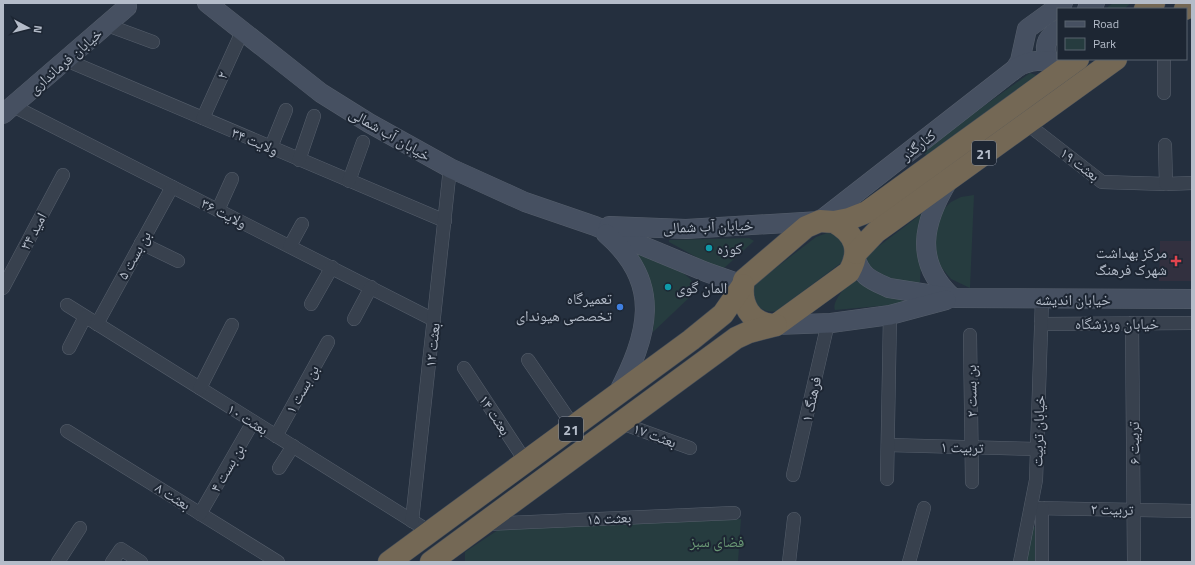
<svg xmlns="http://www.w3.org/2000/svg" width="1195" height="565" viewBox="0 0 1195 565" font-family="'Titillium Web','Noto Naskh Arabic',sans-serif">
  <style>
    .medical { fill: #32303f }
    .green { fill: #263c3f }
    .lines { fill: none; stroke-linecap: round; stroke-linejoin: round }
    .street-casing { stroke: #565f6c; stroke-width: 14 }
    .secondary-casing { stroke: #565f6c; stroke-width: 20 }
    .highway-casing { stroke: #434c59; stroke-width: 23 }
    .street { stroke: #38414e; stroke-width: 13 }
    .secondary { stroke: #465061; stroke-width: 19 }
    .highway { stroke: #746855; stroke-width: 22 }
    .culture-dot { fill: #0f9aa8; stroke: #1d2633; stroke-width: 1.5 }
    .health-dot { fill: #e0444e; stroke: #1d2633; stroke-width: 1.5 }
    .shop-dot { fill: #3f7fe0; stroke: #1d2633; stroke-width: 1.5 }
    .labels { text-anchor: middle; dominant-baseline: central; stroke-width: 4; stroke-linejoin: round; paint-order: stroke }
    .shield { fill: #1d2633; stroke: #878f9c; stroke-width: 1 }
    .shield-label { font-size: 14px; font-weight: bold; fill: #b4bcc9 }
    .street-label { font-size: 15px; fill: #b4bcc9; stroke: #1d2633 }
    .poi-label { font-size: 15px; fill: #b4bcc9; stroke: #1d2633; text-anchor: start }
    .park-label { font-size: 15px; fill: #6b9a76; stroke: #1d2633 }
  </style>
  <rect width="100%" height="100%" fill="#242f3e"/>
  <polygon class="medical" points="1160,241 1192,241 1192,281 1159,281"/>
  <g class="green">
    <polygon points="1113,3 1131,3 1124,9 1105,9"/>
    <polygon points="1030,73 1039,76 927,156 925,154 925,152 942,136"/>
    <polygon points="974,195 970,288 951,279 937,262 933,229 944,209 951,202 961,197"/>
    <path d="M924 212 920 282 917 284C900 281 872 276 865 258L867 255Z"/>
    <path d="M827 233C843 234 849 249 841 263L777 311C760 315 747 299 756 283L816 237Z"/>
    <polygon points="749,238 754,241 723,269 707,263 669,242 669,240"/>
    <path d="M638 252C651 258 704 274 693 294L653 332C657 293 654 288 635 253Z"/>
    <path d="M852 281H856L902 300 903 302 902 304 835 310C831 302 846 286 852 281Z"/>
    <polygon points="741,519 738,562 465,562 465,552 501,528"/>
    <polygon points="1032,527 1036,527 1037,562 1026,562"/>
  </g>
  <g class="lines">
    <defs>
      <g id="street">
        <polyline points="107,25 153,42"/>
        <polyline points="1164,59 1164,93"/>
        <polyline points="66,60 445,221"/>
        <polyline points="13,106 434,320"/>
        <polyline points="203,118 242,32"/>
        <polyline points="1026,123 1102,182 1166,184"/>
        <polyline points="1165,145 1166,184 1192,183"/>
        <polyline points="271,147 286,110"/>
        <polyline points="299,160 314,116"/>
        <polyline points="349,181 363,142"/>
        <polyline points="218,210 232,179"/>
        <polyline points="141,243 178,261"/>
        <polyline points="290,246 302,224"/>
        <polyline points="3,288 63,175"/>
        <polyline points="311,304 332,267"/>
        <polyline points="67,305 430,532"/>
        <polyline points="354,319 371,287"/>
        <polyline points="1132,323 1134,562"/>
        <polyline points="97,324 172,187"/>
        <polyline points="1041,324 1192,323"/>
        <polyline points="970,335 972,482"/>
        <polyline points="69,348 85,317"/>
        <polyline points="528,360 574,427"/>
        <polyline points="464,368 526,462"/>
        <polyline points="200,388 232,325"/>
        <polyline points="621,423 690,448"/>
        <polyline points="67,431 278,562"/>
        <polyline points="276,436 328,342"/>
        <polyline points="888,445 1037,449"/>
        <polyline points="279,468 293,446"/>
        <polyline points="793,475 828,323"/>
        <polyline points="887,479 890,315"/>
        <polyline points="1032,508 1192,511"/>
        <polyline points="1042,508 1042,562"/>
        <polyline points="200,514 253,422"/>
        <polyline points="412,521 450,168"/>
        <polyline points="486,524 734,513"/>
        <polyline points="58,562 80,528"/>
        <polyline points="112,562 121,549 141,562"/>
        <polyline points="789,562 794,519"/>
        <polyline points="909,562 924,508"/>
        <polyline points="1020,562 1036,480 1042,299"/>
      </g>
      <g id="secondary">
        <polyline points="207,3 321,93 369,123 450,168 525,202 595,226 706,272 743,285"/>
        <polyline points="1087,9 1095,3"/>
        <path d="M1058 30C1046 38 1042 48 1050 61L1059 65"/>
        <polyline points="1015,69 1020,61 1027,29 1063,3"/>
        <polyline points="3,114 127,7"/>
        <path d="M948 181C923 222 913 262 953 298"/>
        <path d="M609 226 686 229 820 221 1015 69C1026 61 1037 60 1050 61"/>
        <path d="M606 234C664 284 648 335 617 395"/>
        <path d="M855 256C861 277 871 280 889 288L953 298 1192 299"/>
        <polyline points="776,325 831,323 890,315 946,300"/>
      </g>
      <g id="highway">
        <polyline points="1145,9 1154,3"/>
        <polyline points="1185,9 1192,4"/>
        <path d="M834 222C856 234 861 251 849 272L776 325C750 325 739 303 744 280L806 227 820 221 834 222 849 219 867 212 1078 59"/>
        <polyline points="856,253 876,232 1116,59"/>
        <polyline points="389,562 691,340 723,314 743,285"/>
        <polyline points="431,562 736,338 749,332 776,325"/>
      </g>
    </defs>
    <use href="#street" class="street-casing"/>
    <use href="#secondary" class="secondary-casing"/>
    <use href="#highway" class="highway-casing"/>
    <use href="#street" class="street"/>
    <use href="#secondary" class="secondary"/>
    <use href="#highway" class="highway"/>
  </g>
  <g class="culture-dot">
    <circle cx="709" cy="248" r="4"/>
    <circle cx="668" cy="287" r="4"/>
  </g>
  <path class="health-dot" d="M1174 255h4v4h4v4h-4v4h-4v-4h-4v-4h4z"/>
  <circle class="shop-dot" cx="620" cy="307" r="4"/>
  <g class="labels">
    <g class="shield">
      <rect x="972" y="141" width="24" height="24" rx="3"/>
      <rect x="559" y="417" width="24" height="24" rx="3"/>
    </g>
    <g class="shield-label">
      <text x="984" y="153">21</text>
      <text x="571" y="429">21</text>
    </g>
    <g class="street-label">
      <text transform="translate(65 61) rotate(-41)">خیابان فرمانداری</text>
      <text transform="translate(222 75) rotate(-65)">۲</text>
      <text transform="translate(390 134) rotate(30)">خیابان آب شمالی</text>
      <text transform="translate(255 141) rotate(23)">ولایت ۳۴</text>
      <text transform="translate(918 145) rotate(-38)">کنارگذر</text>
      <text transform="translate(1080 164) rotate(37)">بعثت ۱۹</text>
      <text transform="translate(224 213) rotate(27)">ولایت ۳۶</text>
      <text transform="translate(708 226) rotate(-2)">خیابان آب شمالی</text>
      <text transform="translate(33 231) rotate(-62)">امید ۳۴</text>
      <text transform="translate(134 255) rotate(-61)">بن بست ۵</text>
      <text x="1073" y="299">خیابان اندیشه</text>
      <text x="1117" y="323">خیابان ورزشگاه</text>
      <text transform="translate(432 345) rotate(-84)">بعثت ۱۲</text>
      <text transform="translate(302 389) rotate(-61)">بن بست ۱</text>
      <text transform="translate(971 391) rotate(-91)">بن بست ۲</text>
      <text transform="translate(811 399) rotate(-77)">فرهنگ ۱</text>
      <text transform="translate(495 415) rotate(57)">بعثت ۱۴</text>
      <text transform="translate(248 419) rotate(32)">بعثت ۱۰</text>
      <text transform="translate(1038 431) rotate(-88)">خیابان تربیت</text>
      <text transform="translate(655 435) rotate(20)">بعثت ۱۷</text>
      <text transform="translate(1133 443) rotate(-90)">تربیت ۶</text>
      <text transform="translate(962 447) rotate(1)">تربیت ۱</text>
      <text transform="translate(227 468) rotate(-60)">بن بست ۴</text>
      <text transform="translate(173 496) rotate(32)">بعثت ۸</text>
      <text transform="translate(1112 509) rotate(1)">تربیت ۲</text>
      <text transform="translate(609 518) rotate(-3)">بعثت ۱۵</text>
    </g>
    <g class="poi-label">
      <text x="717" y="248">کوزه</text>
      <text x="1167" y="252" text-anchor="end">مرکز بهداشت<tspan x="1167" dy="17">شهرک فرهنگ</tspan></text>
      <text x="676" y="287">المان گوی</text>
      <text x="612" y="298" text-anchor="end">تعمیرگاه<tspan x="612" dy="17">تخصصی هیوندای</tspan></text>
    </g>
    <g class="park-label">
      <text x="717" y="541">فضای سبز</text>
    </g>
  </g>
  <rect width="1195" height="565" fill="none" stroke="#b4bcc9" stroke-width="8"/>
  <rect x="1057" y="8" width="130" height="52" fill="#1d2633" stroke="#59626f"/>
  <rect x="1065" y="21" width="20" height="6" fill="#465061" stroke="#59626f"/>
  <text x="1093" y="28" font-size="12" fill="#b4bcc9">Road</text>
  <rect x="1065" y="38" width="20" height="12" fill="#263c3f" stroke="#59626f"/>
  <text x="1093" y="48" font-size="12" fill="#b4bcc9">Park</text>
  <g transform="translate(28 28) rotate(97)" stroke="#1d2633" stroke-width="3" paint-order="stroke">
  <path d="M0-3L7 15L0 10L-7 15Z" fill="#b4bcc9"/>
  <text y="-6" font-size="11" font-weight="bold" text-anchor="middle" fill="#b4bcc9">N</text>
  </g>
</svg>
